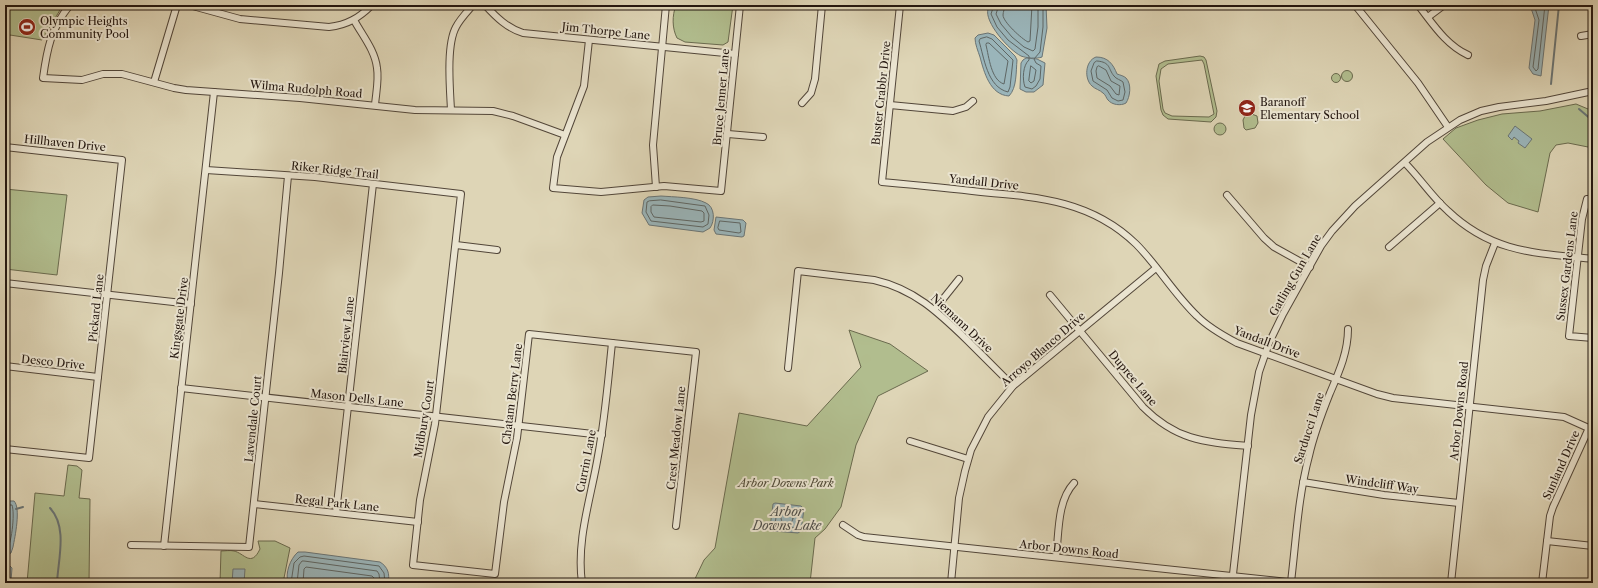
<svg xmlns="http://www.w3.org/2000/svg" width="1598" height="588" viewBox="0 0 1598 588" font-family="'Libre Caslon Text',serif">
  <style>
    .green { fill: #b1bd8e; stroke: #6a6a4e; fill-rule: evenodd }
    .water { fill: #9ab5ba; stroke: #6a7576 }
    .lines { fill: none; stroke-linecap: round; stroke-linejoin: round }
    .shore { stroke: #5e6664; stroke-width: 1 }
    .stream { stroke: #6a7576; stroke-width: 2 }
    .minor-casing { stroke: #524639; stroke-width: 8 }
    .minor { stroke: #eae4d0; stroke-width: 6 }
    .labels { text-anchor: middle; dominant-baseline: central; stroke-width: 4; stroke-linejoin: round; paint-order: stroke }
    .poi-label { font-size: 11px; fill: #23160f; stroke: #eae4d0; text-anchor: start }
    .street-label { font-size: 11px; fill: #23160f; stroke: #eae4d0 }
    .park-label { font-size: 11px; font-style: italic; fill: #4e4835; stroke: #eae4d0 }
    .water-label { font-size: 12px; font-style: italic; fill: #4d4e4b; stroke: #eae4d0 }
  </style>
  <rect width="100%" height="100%" fill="#ded5b6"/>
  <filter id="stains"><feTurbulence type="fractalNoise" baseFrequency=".005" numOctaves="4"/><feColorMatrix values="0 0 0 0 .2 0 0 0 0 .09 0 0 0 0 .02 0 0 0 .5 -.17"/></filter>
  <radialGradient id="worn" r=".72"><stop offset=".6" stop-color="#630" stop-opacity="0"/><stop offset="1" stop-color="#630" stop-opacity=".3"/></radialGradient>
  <g class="green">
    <polygon points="5,5 63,5 42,40 10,35 5,51"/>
    <path d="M676 5H733L728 42 723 45 685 42 677 38C672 28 672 16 676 5Z"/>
    <path d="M1200 56 1204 57 1206 60 1217 111 1216 117 1211 122 1168 119 1163 115 1161 110 1156 76 1159 64 1165 61ZM1202 60 1204 64 1214 114 1209 117 1172 116 1165 113 1163 109 1159 81 1161 69 1168 64Z"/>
    <circle cx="1347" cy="76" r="5.5"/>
    <circle cx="1336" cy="78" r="4.5"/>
    <polygon points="1576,104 1588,109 1593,106 1593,148 1568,143 1556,145 1550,153 1538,212 1508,203 1486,185 1443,139 1456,128 1478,120 1502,114 1540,111"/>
    <polygon points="1249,113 1257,116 1258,123 1255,128 1246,130 1244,128 1243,120 1246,114"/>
    <circle cx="1220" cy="129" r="6"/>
    <polygon points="5,189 67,195 57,275 5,269"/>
    <polygon points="849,330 890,344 928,371 878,396 856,445 841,507 825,529 815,538 810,583 693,583 704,560 715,548 739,413 807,426 861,367"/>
    <polygon points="68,465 77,466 82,470 79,498 90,499 89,583 27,583 35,493 64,496"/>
    <path d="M258 541H275L290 548 283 583H220L221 551C225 551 230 550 234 551 244 553 251 568 260 549Z"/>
  </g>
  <g class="water">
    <path d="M994 5H1046L1047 28 1042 57C1037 59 1026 58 1021 56 1009 50 984 22 988 9Z"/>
    <polygon points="1530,5 1549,5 1541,76 1533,74 1529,68 1535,20"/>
    <path d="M988 33 994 35 1015 56 1017 60C1016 71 1017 88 1009 96 990 95 984 72 980 57 978 51 975 44 975 38L978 35Z"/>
    <path d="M1096 57C1108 57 1113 64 1117 74 1120 75 1124 76 1126 78 1132 84 1130 97 1126 103 1121 106 1112 105 1108 100 1106 98 1106 95 1103 93 1100 90 1095 89 1092 86 1084 79 1085 61 1096 57Z"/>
    <polygon points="1026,58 1037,59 1045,63 1043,85 1034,92 1026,92 1020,89 1021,63 1023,60"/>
    <polygon points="1515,126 1532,139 1525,148 1518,143 1519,141 1514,137 1512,140 1508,136"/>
    <path d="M661 196C673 197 695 197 706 203 715 207 715 221 710 228L703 232 649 225 642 213 644 200 648 197Z"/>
    <polygon points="716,217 743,220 746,223 744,236 742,237 716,234 714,230"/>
    <path d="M5 501H14C21 508 15 537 13 547L11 553 5 556Z"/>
    <polygon points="775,503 801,506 804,509 801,531 798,533 773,531 770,528 773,504"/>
    <path d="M298 552H305L380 562C388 567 390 574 388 583H288C285 573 290 559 298 552Z"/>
    <polygon points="5,566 10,566 12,568 11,581 10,583 5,583"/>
    <polygon points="233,569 245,569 244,583 232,583"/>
  </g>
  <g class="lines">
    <g class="shore">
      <path d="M994 5 991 14 997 27 1008 40 1029 56V60C1023 65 1022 79 1025 87L1032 89 1036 86 1040 79 1041 66 1036 63 1034 59 1040 52 1043 27V5"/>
      <polyline points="999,5 996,14 1001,24 1012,37 1024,47 1033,51 1035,49 1038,27 1038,5"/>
      <path d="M1005 5C1005 8 1003 12 1003 15 1003 22 1022 39 1028 42L1030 41 1032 5"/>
      <polyline points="1534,5 1539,20 1533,67 1536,71 1538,69 1545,5"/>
      <path d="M987 37 992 39 1013 60 1010 87 1008 92C987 87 984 57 979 41L980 39Z"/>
      <path d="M987 43H989L1008 61 1004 84C991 80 989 57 986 45Z"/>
      <path d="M1097 61C1111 62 1108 69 1114 76 1116 79 1121 80 1123 82L1125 92 1123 100 1118 101 1112 98 1107 90 1093 81 1091 71 1094 63Z"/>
      <polygon points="1031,66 1036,70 1034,81 1031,83 1029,81"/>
      <polygon points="1099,66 1106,70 1111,81 1120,86 1119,95 1116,94 1110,86 1097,78 1096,71 1097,67"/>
      <polygon points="661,200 705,206 709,215 708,224 703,227 651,221 646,212 647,202 649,201"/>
      <polygon points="653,205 670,206 702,211 704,213 704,221 701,222 654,217 651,212 651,207"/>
      <polygon points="720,221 740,223 741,232 739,233 719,230 718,228"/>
      <path d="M5 505H12C15 513 12 547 5 552"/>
      <polygon points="778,508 799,510 796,528 775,526"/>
      <circle cx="787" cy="518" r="6"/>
      <polyline points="291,583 294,563 300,557 304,556 379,566 384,573 385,583"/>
      <polyline points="297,583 299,565 302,561 304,561 377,571 379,574 380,583"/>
      <polyline points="303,583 304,569 306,567 372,576 374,578 374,583"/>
    </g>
    <g class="stream">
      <polyline points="1551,84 1559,5"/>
      <polyline points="1579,109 1593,121"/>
      <path d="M50 508C68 527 58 560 57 583"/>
      <polyline points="16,509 23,507"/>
    </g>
    <defs>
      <g id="minor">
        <path d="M70 5C51 28 47 49 43 78L82 80 103 74H122L174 88 186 90 300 98 415 110 493 111 513 116 565 135"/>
        <path d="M189 5 240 19 329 27C347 25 359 18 372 5"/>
        <path d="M485 5C496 17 507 28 523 33L735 54"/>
        <path d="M900 5 882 182C915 185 948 188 981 192 1039 197 1092 201 1136 244 1158 266 1174 294 1197 316 1208 327 1222 335 1237 343L1377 394 1393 398 1564 417 1593 430"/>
        <polyline points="1138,5 1154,5"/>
        <polyline points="1355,5 1418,83 1448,127"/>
        <path d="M1418 5C1433 24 1446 45 1468 55"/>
        <polyline points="1428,17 1444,5"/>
        <path d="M354 20C362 35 375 50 377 68 379 80 376 93 375 105"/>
        <polyline points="1581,36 1593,34"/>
        <polyline points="589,40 584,86 557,157 553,188 601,192 664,186 721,191 740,5"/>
        <polyline points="154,82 177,5"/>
        <polyline points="802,103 811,93 815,79 822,5"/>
        <polyline points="890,105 953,111 966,107 973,101"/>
        <path d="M451 110C450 89 446 45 456 27 460 19 467 12 473 5"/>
        <polyline points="728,134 763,137"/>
        <polyline points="5,147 122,160 89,458 5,449"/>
        <path d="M1405 163C1420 178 1432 197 1448 211 1492 253 1536 253 1593 259"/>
        <polyline points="206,170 315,177 461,194 435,424 420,500 413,565 495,574 504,502 517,438 529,334 696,352 676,526"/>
        <polyline points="656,187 653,145 666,5"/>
        <polyline points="1227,195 1264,238 1274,247 1310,267"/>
        <polyline points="1587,199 1582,219 1569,336 1593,338"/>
        <polyline points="456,245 497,250"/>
        <polyline points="1389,247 1440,203"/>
        <polyline points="5,283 191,304"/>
        <path d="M1050 295 1143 407C1176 440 1203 442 1248 446"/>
        <polyline points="935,309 959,279"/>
        <polyline points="5,366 98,377"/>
        <path d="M788 368 798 271 874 280C914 289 938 312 967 340 982 355 997 370 1013 386"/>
        <polyline points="181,388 602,435"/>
        <polyline points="910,441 968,459"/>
        <polyline points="1303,482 1384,495 1459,503"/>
        <polyline points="254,504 418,522"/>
        <polyline points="336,513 373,184"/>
        <polyline points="843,525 858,535 864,537 1297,583"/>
        <polyline points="1547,541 1593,546"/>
        <polyline points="131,545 249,547 279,273 288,176"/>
        <polyline points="164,546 214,92"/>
        <path d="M1056 557C1059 533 1057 501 1074 483"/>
        <path d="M1291 582C1296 541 1298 497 1309 456 1314 434 1322 413 1330 393 1339 372 1348 352 1348 329"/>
        <path d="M582 583C576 540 591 498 598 456 605 419 608 381 612 343"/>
        <polyline points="951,583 959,498 965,471 971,450 988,417 1013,386 1156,268"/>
        <polyline points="1232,583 1251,415 1259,372 1269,343 1283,314 1321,246 1332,231 1355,206 1427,142 1460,120 1481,111 1499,107 1546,101 1593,91"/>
        <polyline points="1451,583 1483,280 1486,266 1495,243"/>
        <polyline points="1542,583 1550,516 1553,507 1589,428"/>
      </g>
    </defs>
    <use href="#minor" class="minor-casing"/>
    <use href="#minor" class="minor"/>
  </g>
  <defs>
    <symbol id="stadium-disc" viewBox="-11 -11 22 22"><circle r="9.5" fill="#8f2418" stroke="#eae4d0"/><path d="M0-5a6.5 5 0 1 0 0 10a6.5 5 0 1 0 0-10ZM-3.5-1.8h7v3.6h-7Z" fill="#fff"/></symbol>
    <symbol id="school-disc" viewBox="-11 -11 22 22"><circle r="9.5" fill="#8f2418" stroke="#eae4d0"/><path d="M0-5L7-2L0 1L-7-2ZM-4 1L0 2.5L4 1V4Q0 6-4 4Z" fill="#fff"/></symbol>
  </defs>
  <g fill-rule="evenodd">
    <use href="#stadium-disc" x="17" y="17" width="20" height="20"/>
    <use href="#school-disc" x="1237" y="98" width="20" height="20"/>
  </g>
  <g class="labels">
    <g class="poi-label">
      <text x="40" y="21">Olympic Heights<tspan x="40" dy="13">Community Pool</tspan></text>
      <text x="1260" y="102">Baranoff<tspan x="1260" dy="13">Elementary School</tspan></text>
    </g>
    <g class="street-label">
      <text transform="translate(606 31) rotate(6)">Jim Thorpe Lane</text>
      <text transform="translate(306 89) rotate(5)">Wilma Rudolph Road</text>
      <text transform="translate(881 93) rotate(-84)">Buster Crabbr Drive</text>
      <text transform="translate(721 97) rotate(-85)">Bruce Jenner Lane</text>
      <text transform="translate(65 143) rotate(6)">Hillhaven Drive</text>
      <text transform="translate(335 170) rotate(6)">Riker Ridge Trail</text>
      <text transform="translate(984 182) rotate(6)">Yandall Drive</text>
      <text transform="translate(1567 266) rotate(-83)">Sussex Gardens Lane</text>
      <text transform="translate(1295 275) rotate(-60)">Gatling Gun Lane</text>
      <text transform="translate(96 308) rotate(-84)">Pickard Lane</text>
      <text transform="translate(179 318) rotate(-83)">Kingsgate Drive</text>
      <text transform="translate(962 323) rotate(43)">Niemann Drive</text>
      <text transform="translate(346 335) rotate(-84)">Blairview Lane</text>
      <text transform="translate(1267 342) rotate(21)">Yandall Drive</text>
      <text transform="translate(1043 349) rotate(-41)">Arroyo Blanco Drive</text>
      <text transform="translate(53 362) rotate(6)">Desco Drive</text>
      <text transform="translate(1133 378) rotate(50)">Dupree Lane</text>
      <text transform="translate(512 394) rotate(-83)">Chatam Berry Lane</text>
      <text transform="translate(357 398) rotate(6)">Mason Dells Lane</text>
      <text transform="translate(1459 411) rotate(-84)">Arbor Downs Road</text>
      <text transform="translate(253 419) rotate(-84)">Lavendale Court</text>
      <text transform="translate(424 419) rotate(-81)">Midbury Court</text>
      <text transform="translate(1309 428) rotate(-72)">Sarducci Lane</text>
      <text transform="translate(676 438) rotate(-84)">Crest Meadow Lane</text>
      <text transform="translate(586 461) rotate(-79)">Currin Lane</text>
      <text transform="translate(1561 465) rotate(-66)">Sunland Drive</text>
      <text transform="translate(1382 484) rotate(8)">Windcliff Way</text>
      <text transform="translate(337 503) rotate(6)">Regal Park Lane</text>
      <text transform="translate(1069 549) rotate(6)">Arbor Downs Road</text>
    </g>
    <g class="park-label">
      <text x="786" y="483">Arbor Downs Park</text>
    </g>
    <g class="water-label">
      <text x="787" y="511">Arbor<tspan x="787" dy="14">Downs Lake</tspan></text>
    </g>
  </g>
  <rect width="1598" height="588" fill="none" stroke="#ded5b6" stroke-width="20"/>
  <rect x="6" y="6" width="1586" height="576" fill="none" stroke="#23160f" stroke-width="2"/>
  <rect x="10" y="10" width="1578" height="568" fill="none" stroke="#23160f"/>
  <rect width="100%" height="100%" filter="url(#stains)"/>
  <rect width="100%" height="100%" fill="url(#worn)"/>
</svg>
